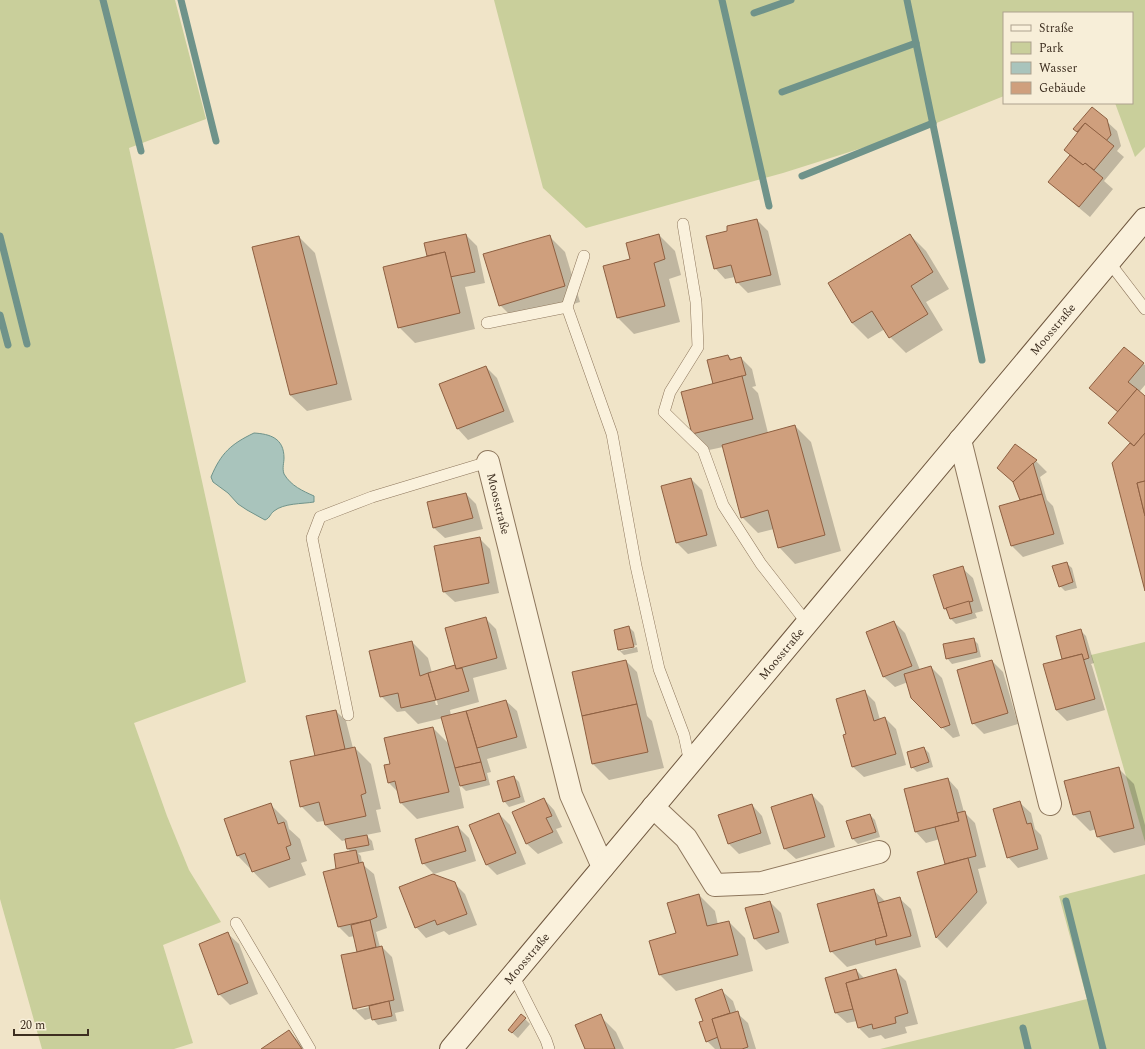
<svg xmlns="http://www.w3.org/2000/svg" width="1145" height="1049" viewBox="0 0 1145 1049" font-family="Spectral,serif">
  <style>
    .green { fill: #c9cf9b }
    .water { fill: #a9c4bc; stroke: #6f938a }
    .shadow { fill: #0003; fill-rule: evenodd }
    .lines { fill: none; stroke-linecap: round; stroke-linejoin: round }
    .stream { stroke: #6f938a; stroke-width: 7 }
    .building { fill: #cf9f7d; stroke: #8d5f41 }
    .lane-casing { stroke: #8d765c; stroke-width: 12 }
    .street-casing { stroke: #8d765c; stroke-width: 24 }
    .secondary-casing { stroke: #6f573f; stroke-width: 24 }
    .lane { stroke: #faf1dc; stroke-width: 11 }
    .street { stroke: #faf1dc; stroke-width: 22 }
    .secondary { stroke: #faf1dc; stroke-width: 22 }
    .labels { text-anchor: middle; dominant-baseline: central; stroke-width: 3.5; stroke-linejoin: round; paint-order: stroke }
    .street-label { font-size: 12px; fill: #3d2e20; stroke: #f7eed8 }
  </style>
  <rect width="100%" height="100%" fill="#f0e4c8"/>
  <g class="green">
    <polygon points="0,0 175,0 206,119 129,148 246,682 134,723 167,816 189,870 221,922 163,945 193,1043 174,1049 42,1049 0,899"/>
    <polygon points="494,0 1145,0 1145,147 1135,157 1115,103 1132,103 1132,13 1004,13 1004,96 919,130 783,173 586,228 543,188"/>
    <polygon points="1145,642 1145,842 1091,655"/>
    <polygon points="1145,874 1145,1049 880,1049 1087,999 1059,896"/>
  </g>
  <path class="water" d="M254 433C270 434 284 438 284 458 284 463 282 468 284 474 291 486 303 491 314 496V502C302 504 284 503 274 511 270 514 270 518 265 520L247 510 238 504 228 493 213 482 211 477C221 453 231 444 254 433Z"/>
  <g class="shadow">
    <polygon points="1092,108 1117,131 1121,146 1117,151 1124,157 1104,181 1113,189 1090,217 1060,192 1050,182 1071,155 1065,150 1078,133 1074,129"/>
    <polygon points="757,220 768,231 781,285 748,293 737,282 735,277 725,279 715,268 729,232"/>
    <polygon points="466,235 477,246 485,283 465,287 475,329 415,343 399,327 429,257 428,256"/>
    <polygon points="659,235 675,251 681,275 669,279 680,322 634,334 618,318 604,266 631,259"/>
    <polygon points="910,235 926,251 949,289 926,302 943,330 906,353 890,337 885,329 868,339 852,323"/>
    <polygon points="549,236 565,252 580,302 516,321 500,305"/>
    <polygon points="299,237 315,253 352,400 307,411 290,395"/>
    <polygon points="728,356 733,360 741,358 752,369 756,386 752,387 758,393 768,433 795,426 811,442 841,551 795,564 779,547 774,529 758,533 742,517 723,447 709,450 693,434"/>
    <polygon points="1143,364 1145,365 1145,385 1139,392 1145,398 1145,587 1113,463 1131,443 1119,413 1091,388"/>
    <polygon points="486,367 497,378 514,422 468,440 458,429 441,385"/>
    <polygon points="1015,445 1036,461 1047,472 1040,477 1047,500 1053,506 1064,544 1023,557 1012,546 1001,507 1021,501 1015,483"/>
    <polygon points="691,479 702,490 717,546 688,554 677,543 662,487"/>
    <polygon points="466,494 476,504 483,529 445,538 434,528"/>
    <polygon points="479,538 490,549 499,593 455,602 444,592"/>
    <polygon points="1066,563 1072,568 1077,588 1065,591 1060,586"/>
    <polygon points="962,568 973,578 983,611 975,613 977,618 956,624 951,619 949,613 945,609"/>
    <path d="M485 618 496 629 507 669 473 678 479 702 450 710 451 716 506 701 517 711 527 748 487 759 491 772 487 773 490 785 466 791 461 786 459 780H458L464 808 417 819 401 803 398 792 389 783 391 765 433 728 450 745 443 718 418 724 405 711 397 712 381 696 412 642 428 658 432 673 456 666ZM430 684 433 687 438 705H436Z"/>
    <polygon points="894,622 905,633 920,670 931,667 942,678 960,736 953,738 912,698 908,682 895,687 884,677 867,632"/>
    <polygon points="629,627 634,632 637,645 621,648 621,651 637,647 638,652 624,655 619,650"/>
    <polygon points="1081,631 1086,636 1094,663 1091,664 1092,666 1105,710 1067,721 1056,710 1064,660 1063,658"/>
    <polygon points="973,639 978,644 981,657 952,664 947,658"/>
    <polygon points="626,661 637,672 647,716 652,721 664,768 609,780 593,764 583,716"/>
    <polygon points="992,661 1003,672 1018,724 984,734 973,723"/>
    <polygon points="865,692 875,702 880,720 885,718 896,729 906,765 864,777 853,767 848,735"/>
    <path d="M336 711 346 721 353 748H355L371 764 381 809 376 810 381 832 366 835 372 841 374 850 358 853 361 856 362 864 374 874 387 928 376 932 380 947H382L392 957 404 1011 395 1013 397 1021 378 1025 372 1018 365 1020 354 1009 342 955 358 952 355 936 349 937 339 927V870L351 852 348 849 346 840 342 841 325 825 324 821 317 822 301 806 316 757ZM370 1005V1007L357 1010V1008Z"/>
    <polygon points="924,748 929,753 933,767 917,772 912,767"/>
    <polygon points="1118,768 1134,784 1145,825 1145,845 1114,853 1098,837 1096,829 1090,831 1074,815"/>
    <polygon points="514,777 519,782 525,802 509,807 504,801"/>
    <polygon points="948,779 958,790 964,812 975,823 986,867 978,869 987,903 947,948 937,938 918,872 946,864 940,839 926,843 916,832 905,790"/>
    <polygon points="812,795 823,806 835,847 796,859 785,849"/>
    <polygon points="544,799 554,810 562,827 556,829 563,843 538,854 527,844 513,813"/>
    <polygon points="1020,803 1031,813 1035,829 1041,835 1048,859 1018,868 1008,857"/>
    <polygon points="271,805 287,821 289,829 300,839 307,861 301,863 306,875 269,888 238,856 225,820"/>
    <polygon points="752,805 762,816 771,844 739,854 729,844"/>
    <polygon points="499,814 510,825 526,864 497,875 487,865"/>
    <polygon points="870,815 875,820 880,837 858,844 853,839 847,822"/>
    <polygon points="458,827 469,838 476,861 434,874 423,863"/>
    <polygon points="454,883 465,894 477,925 449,935 444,931 426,938 416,927"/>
    <polygon points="873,890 886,902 900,899 911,909 921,947 847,967 831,951"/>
    <polygon points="699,895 715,911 718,925 729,922 745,938 753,971 676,991 660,975 677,934"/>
    <polygon points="770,902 781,913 789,943 766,950 755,939 746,909"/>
    <polygon points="228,934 239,944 258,994 230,1005 219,994"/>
    <polygon points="856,970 864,978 895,970 906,981 918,1024 905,1027 907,1033 885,1039 881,1035 869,1038 859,1028 857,1021 847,1023 836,1013 827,978"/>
    <polygon points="722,991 733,1001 737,1013 748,1023 756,1049 715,1049 707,1041 704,1021"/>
    <polygon points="522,1016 530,1024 518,1038 509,1030"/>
    <polygon points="600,1016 616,1032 624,1049 586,1049"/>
    <polygon points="289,1031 306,1049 263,1049"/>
  </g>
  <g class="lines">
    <g class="stream">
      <polyline points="103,0 141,151"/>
      <polyline points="181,0 216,141"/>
      <polyline points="722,0 769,206"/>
      <polyline points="907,0 982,360"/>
      <polyline points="754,13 791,0"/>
      <polyline points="782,92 916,43"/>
      <polyline points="802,176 933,123"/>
      <polyline points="0,236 27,344"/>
      <polyline points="0,315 8,345"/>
      <polyline points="1066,901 1103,1049"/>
      <polyline points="1023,1028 1028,1049"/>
    </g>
  </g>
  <g class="building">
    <polygon points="1092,107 1107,119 1111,135 1106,141 1085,123 1077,132 1073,129"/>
    <polygon points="1085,123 1114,146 1094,170 1085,163 1083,165 1064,150"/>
    <polygon points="1070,155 1083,165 1085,163 1103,178 1079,207 1048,182"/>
    <polygon points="757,219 771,275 736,283 731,265 714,269 706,236 727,231 727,226"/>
    <polygon points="466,234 475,272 450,277 445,252 427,256 424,243"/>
    <polygon points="659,234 665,259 654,263 665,306 617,318 603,266 630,259 626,243"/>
    <polygon points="910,234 933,272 911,286 928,314 889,338 872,311 852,323 828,283"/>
    <polygon points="550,235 565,286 499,306 483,254"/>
    <polygon points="299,236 337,384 290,395 252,247"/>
    <polygon points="445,252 460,313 398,328 383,267"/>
    <polygon points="1124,347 1144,363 1128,382 1137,389 1118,412 1089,388"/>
    <polygon points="728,355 730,360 741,357 746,375 713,384 707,360"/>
    <polygon points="486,366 504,411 457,429 439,384"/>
    <polygon points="742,376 753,419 692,434 681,392"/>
    <polygon points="1137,389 1145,396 1145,433 1134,446 1108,423"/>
    <polygon points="795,425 825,535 778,548 768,510 741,518 722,445"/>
    <polygon points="1145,433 1145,481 1137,483 1145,516 1145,591 1112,463 1130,443 1134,446"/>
    <polygon points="1015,444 1037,460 1013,482 997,468"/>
    <polygon points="1033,463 1042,494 1020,500 1013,482"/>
    <polygon points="691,478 707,535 676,543 661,486"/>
    <polygon points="1145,481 1145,516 1137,483"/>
    <polygon points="466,493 473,518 433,528 427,502"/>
    <polygon points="1042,494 1054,534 1011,546 999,506"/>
    <polygon points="480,537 489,583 443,592 434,546"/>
    <polygon points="1067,562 1073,582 1059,587 1052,566"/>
    <polygon points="963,566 973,601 944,609 933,575"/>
    <polygon points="969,601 972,613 950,619 946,608"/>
    <polygon points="486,617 497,658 456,669 445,628"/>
    <polygon points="894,621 912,666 883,677 866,632"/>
    <polygon points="629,626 634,647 618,650 614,630"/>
    <polygon points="1081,629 1089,658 1083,660 1082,654 1062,659 1056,636"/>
    <polygon points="974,638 977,652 946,659 943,644"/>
    <polygon points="412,641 420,676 428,673 436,700 401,708 398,693 380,697 369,651"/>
    <polygon points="1082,654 1095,699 1056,710 1043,664"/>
    <polygon points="626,660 637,704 582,716 572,672"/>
    <polygon points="992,660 1008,713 972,724 957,670"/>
    <polygon points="455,665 456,669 462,668 469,691 436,700 428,673"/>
    <polygon points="931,666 950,725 941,728 911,698 904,674"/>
    <polygon points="865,690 874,721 885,717 896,754 852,767 843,735 846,734 836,699"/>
    <polygon points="506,700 517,737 477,748 466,711"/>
    <polygon points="637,704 648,752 592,764 582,716"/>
    <polygon points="336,710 345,749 315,756 306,716"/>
    <polygon points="466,711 481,762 455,768 441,717"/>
    <polygon points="433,727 449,792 400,803 395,781 388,783 384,765 390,764 384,738"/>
    <polygon points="355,747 366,793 361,795 366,816 325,825 319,802 300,807 290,761"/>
    <polygon points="924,747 929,762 911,768 907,752"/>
    <polygon points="481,762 486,780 460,786 455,768"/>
    <polygon points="1119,767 1134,828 1097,837 1090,811 1073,815 1064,781"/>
    <polygon points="514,776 520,797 503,802 497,781"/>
    <polygon points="948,778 959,821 915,832 904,789"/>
    <polygon points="812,794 825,837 784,849 771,807"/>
    <polygon points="544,798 552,816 546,818 553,832 526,844 512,812"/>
    <polygon points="1020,801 1027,824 1031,823 1038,849 1007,858 993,809"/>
    <polygon points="271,803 278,824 284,822 291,845 286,847 290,859 252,872 245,853 237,856 224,819"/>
    <polygon points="752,804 761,833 728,844 718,815"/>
    <polygon points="965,811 976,856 945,864 935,827 959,821 957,813"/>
    <polygon points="499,813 516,853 486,865 469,825"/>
    <polygon points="870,814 876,832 852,839 846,821"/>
    <polygon points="458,826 466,851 422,864 415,839"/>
    <polygon points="367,835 369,845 347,849 345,839"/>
    <polygon points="356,850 359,864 336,869 334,854"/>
    <polygon points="968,858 977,892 936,938 917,872"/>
    <polygon points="363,862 377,917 370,920 338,927 323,872"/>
    <polygon points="433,874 455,882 467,914 437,925 435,920 415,928 399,887"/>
    <polygon points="874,889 887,936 830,952 817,904"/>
    <polygon points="699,894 707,926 729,921 738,955 659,975 649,941 676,933 667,903"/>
    <polygon points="900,897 911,936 876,945 875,939 887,936 878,903"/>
    <polygon points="770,901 779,932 754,939 745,908"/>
    <polygon points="370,920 376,947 357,952 351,925"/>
    <polygon points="228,932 248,983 218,995 199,944"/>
    <polygon points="382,946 394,1000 353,1009 341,955 357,952"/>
    <polygon points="856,969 859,979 846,983 853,1009 835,1013 825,978"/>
    <polygon points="896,969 908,1013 895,1017 896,1023 873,1029 872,1024 858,1028 846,983"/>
    <polygon points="722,989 730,1013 712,1019 718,1037 706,1042 699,1022 703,1021 695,999"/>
    <polygon points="389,1001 392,1016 372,1020 369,1006"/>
    <polygon points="738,1011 748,1047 742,1049 721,1049 712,1019"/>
    <polygon points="521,1014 526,1018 512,1033 508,1030"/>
    <polygon points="601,1014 615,1049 585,1049 575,1025"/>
    <polygon points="289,1030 302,1049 261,1049"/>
  </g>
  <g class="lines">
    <defs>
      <g id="lane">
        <polyline points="683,224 696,302 698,347 670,392 664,412 703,450 723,505 761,564 807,623"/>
        <polyline points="584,256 567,307 612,434 636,566 659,669 684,735 690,763"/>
        <polyline points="1109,262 1145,309"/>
        <polyline points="487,323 567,307"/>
        <polyline points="348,715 312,538 320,517 372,497 488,462"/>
        <polyline points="236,923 310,1049"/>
        <polyline points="513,975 546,1040 549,1049"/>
      </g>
      <g id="street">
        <polyline points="960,440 1050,804"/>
        <path id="s1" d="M488 462 571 795 603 867"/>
        <polyline points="653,807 686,838 715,885 762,883 879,852"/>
      </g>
      <g id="secondary">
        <path id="s2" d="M451 1049 1145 219"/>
      </g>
    </defs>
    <use href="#lane" class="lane-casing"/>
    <use href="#street" class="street-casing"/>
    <use href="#secondary" class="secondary-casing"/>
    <use href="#lane" class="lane"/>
    <use href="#street" class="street"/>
    <use href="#secondary" class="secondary"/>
  </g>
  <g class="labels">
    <g class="street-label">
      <text stroke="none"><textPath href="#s2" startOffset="938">Moosstraße</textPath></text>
      <text stroke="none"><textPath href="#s1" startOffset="43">Moosstraße</textPath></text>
      <text stroke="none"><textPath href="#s2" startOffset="515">Moosstraße</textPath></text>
      <text stroke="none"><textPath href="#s2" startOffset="118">Moosstraße</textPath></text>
    </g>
  </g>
  <rect x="1003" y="12" width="130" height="92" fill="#f7eed8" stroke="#ada18e"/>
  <rect x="1011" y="25" width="20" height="6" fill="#faf1dc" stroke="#ada18e"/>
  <text x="1039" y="32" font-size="12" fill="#3d2e20">Straße</text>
  <rect x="1011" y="42" width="20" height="12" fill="#c9cf9b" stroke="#ada18e"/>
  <text x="1039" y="52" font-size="12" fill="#3d2e20">Park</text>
  <rect x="1011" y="62" width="20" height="12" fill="#a9c4bc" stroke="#ada18e"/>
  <text x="1039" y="72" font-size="12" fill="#3d2e20">Wasser</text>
  <rect x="1011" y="82" width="20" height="12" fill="#cf9f7d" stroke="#ada18e"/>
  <text x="1039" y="92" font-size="12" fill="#3d2e20">Gebäude</text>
  <path d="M14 1029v6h74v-6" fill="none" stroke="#3d2e20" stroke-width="2"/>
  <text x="20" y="1029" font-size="12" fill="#3d2e20" stroke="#f7eed8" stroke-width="3" paint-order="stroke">20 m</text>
</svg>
